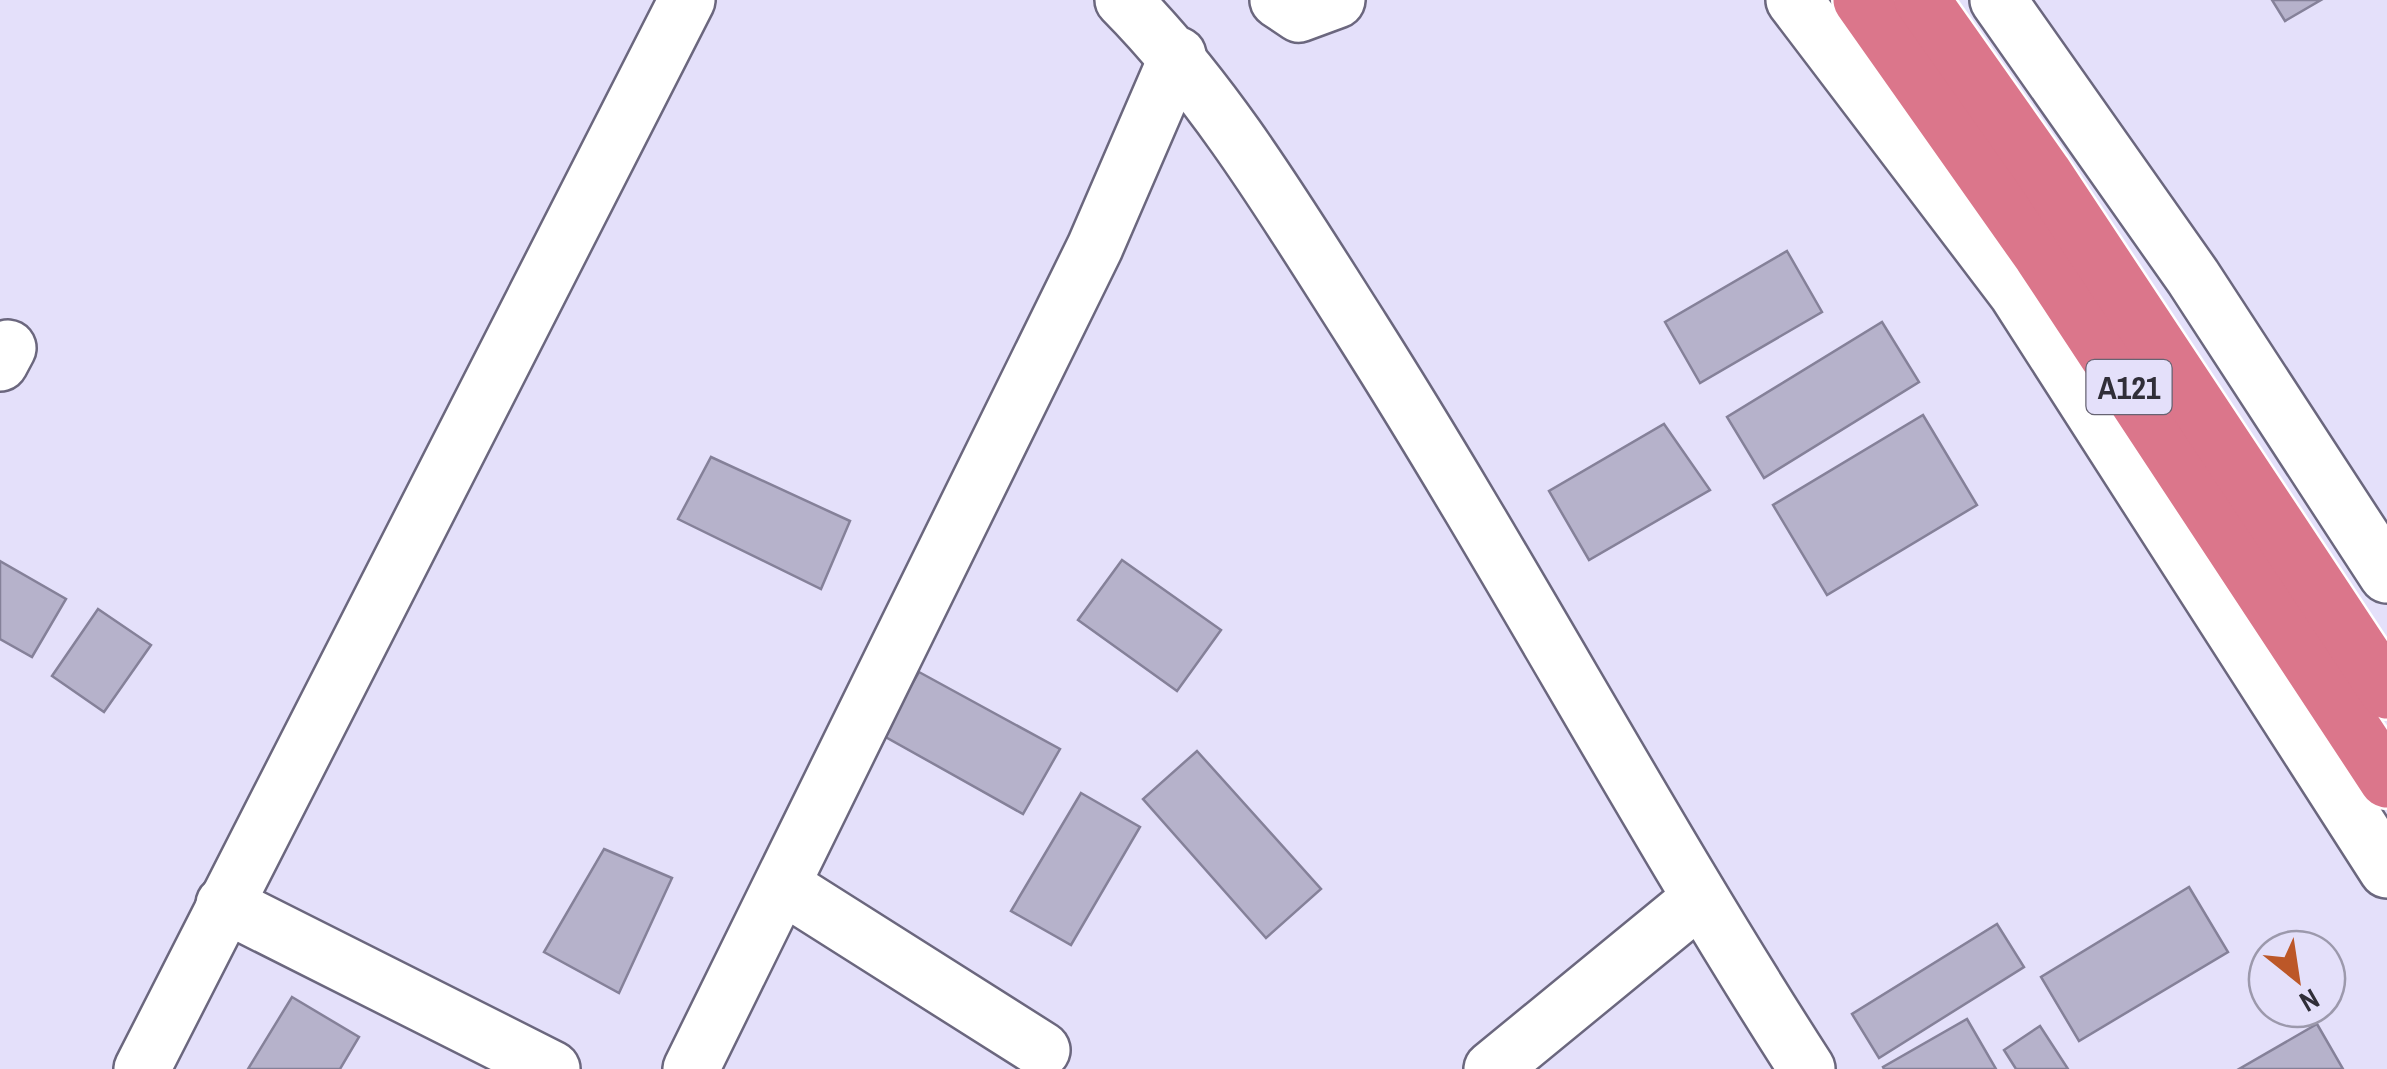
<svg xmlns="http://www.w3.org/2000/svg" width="2387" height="1069" viewBox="0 0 2387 1069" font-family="'Archivo Narrow',sans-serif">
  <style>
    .building { fill: #b6b2cb; stroke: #858199; stroke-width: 2.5 }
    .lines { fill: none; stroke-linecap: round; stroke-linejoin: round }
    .minor-casing { stroke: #6b677e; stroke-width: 60 }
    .highway-casing { stroke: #fff; stroke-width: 60 }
    .minor { stroke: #fff; stroke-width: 55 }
    .highway { stroke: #db768b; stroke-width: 55 }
    .labels { text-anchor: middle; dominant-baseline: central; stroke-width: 8; stroke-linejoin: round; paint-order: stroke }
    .shield { fill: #e4e0fa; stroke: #666372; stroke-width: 2.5 }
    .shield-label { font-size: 32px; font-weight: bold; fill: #302e38 }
  </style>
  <rect width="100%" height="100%" fill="#e4e0fa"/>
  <g class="building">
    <polygon points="2272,0 2321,0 2285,21"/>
    <polygon points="1787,251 1822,312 1700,383 1665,322"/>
    <polygon points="1882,322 1919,382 1764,478 1727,417"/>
    <polygon points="1923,415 1977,505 1827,595 1773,505"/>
    <polygon points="1664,424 1710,490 1589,560 1549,491"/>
    <polygon points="711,457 850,521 821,589 678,519"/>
    <polygon points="1122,560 1221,630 1177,691 1078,620"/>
    <polygon points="0,561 66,599 32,657 0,639"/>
    <polygon points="98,609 151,645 104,712 52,676"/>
    <polygon points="919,672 1060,749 1023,814 882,735"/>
    <polygon points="1197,751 1321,889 1266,938 1143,799"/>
    <polygon points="1081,793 1140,827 1071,945 1011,911"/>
    <polygon points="604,849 672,878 619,993 544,952"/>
    <polygon points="2189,887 2228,952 2079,1041 2041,977"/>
    <polygon points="1997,924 2024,967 1879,1058 1852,1014"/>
    <polygon points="292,997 359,1037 340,1069 248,1069"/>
    <polygon points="1967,1019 1996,1069 1884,1069 1883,1067"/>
    <polygon points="2317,1024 2343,1069 2239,1069"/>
    <polygon points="2040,1026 2068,1069 2016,1069 2004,1050"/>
  </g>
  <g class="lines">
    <defs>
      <g id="minor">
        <path d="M1123 0C1219 97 1289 216 1362 330 1516 573 1651 827 1807 1069"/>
        <polyline points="1278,0 1299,14 1337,0"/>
        <polyline points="1794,0 2016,292 2387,870"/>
        <polyline points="1998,0 2193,277 2387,575"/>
        <polyline points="0,363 8,348"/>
        <polyline points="783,886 1042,1050"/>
        <polyline points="224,904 552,1069"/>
        <polyline points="142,1069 687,0"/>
        <polyline points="691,1069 1095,247 1178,55"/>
        <polyline points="1492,1069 1698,900"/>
      </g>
      <g id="highway">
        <polyline points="1861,0 2041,255 2387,780"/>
        <polyline points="1922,0 2044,173 2387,691"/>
      </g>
    </defs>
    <use href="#minor" class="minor-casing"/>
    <use href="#highway" class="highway-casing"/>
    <use href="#minor" class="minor"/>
    <use href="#highway" class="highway"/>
  </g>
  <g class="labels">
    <rect class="shield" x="2086.5" y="360" width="85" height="54" rx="8"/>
    <g class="shield-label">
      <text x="2129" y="387">A121</text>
    </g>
  </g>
  <g transform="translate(2297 979) rotate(150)"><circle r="48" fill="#e4e0fa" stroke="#9c99ac" stroke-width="2.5"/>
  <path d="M0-8L18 38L0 25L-18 38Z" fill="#bc5728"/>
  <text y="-15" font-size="28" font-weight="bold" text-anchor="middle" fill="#302e38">N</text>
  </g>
</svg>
